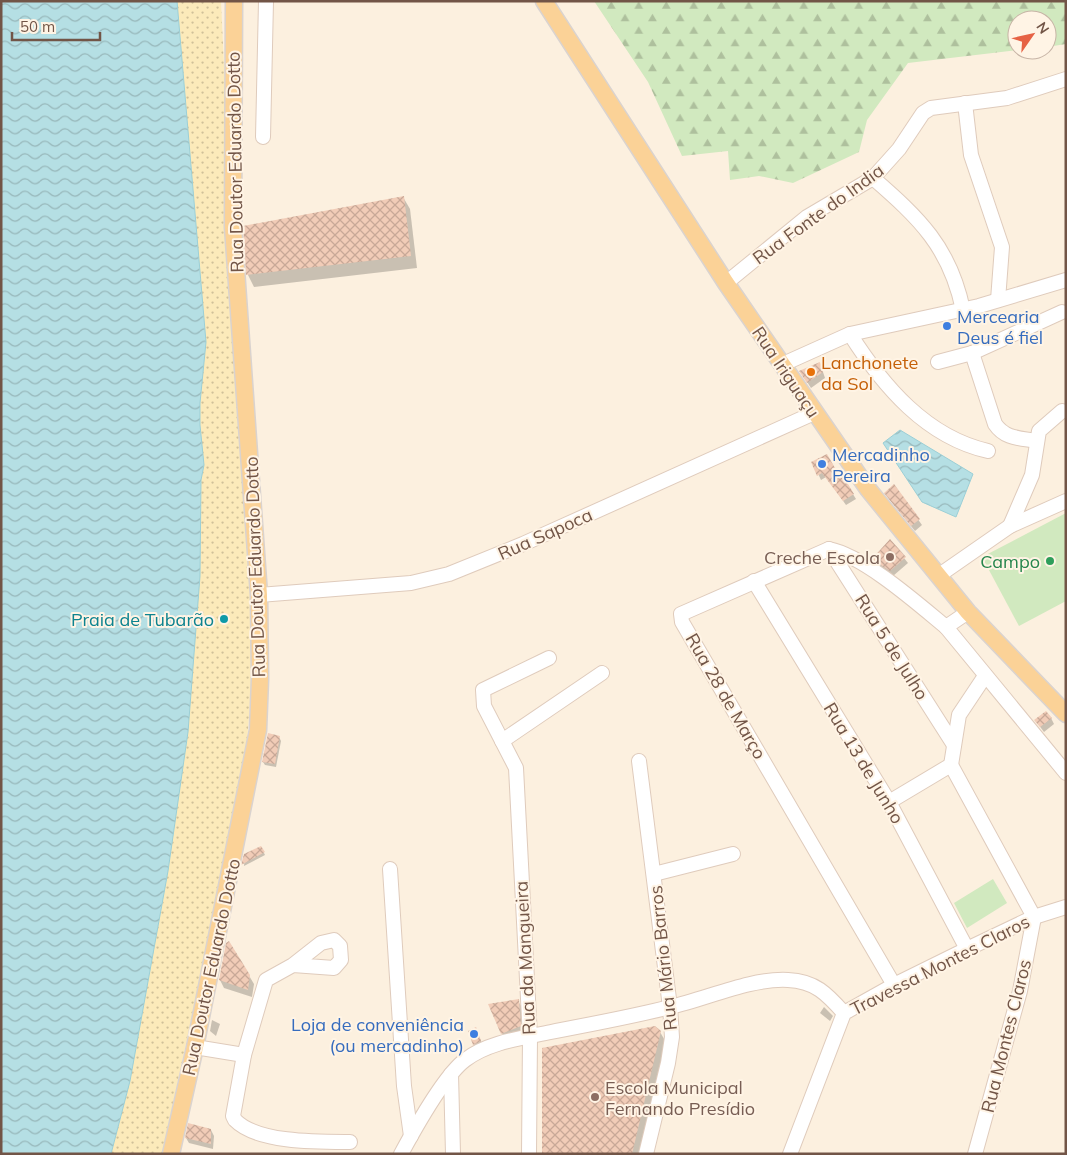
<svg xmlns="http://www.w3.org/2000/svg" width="1067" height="1155" viewBox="0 0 1067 1155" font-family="Mulish,sans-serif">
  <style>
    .forest { fill: url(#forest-firs) }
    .sand { fill: url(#sand-dots) }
    .park { fill: #d1e9bf }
    .water { fill: url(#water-waves); stroke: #9bcfd6 }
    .shadow { fill: #0003 }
    .building { fill: url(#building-cross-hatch) }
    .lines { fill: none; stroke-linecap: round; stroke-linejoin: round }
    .minor-casing { stroke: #dfcbbc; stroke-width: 16 }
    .major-casing { stroke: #dad3cf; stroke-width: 19 }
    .minor { stroke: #fff; stroke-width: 14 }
    .major { stroke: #fbd297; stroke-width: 16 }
    .shop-dot { fill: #3f7fe0; stroke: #fff4e5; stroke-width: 2 }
    .food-dot { fill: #e8710a; stroke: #fff4e5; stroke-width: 2 }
    .education-dot { fill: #8d6e63; stroke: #fff4e5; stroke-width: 2 }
    .leisure-dot { fill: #2e9e5b; stroke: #fff4e5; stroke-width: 2 }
    .culture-dot { fill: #0f9aa8; stroke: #fff4e5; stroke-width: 2 }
    .labels { text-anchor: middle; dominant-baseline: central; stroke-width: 4; stroke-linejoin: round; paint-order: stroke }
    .street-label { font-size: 18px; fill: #725547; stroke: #fff4e5 }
    .shop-label { font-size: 18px; fill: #366cbe; stroke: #fff4e5; text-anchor: start }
    .food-label { font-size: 18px; fill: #c56008; stroke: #fff4e5; text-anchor: start }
    .education-label { font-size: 18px; fill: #785e54; stroke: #fff4e5; text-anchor: end }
    .leisure-label { font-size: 18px; fill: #27864d; stroke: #fff4e5; text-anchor: end }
    .culture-label { font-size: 18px; fill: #0d838f; stroke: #fff4e5; text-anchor: end }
  </style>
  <defs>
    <pattern id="forest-firs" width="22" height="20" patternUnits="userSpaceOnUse" patternTransform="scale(1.25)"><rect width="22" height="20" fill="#d1e9bf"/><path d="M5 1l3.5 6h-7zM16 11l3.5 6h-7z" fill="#aec09d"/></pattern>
    <pattern id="sand-dots" width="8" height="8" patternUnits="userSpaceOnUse" patternTransform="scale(1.25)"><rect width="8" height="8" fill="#fceaba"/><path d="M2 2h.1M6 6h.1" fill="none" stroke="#d0c099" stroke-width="1.8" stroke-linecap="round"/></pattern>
    <pattern id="water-waves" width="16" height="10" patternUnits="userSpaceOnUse" patternTransform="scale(1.25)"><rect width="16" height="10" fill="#b5dfe4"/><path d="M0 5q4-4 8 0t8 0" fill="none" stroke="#98b8bb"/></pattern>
    <pattern id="building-cross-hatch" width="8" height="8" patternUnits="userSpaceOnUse" patternTransform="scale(1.25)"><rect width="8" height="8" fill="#f1ccb7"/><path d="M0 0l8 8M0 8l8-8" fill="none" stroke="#c8a897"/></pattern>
  </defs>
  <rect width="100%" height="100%" fill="#fcf0df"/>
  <polygon class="forest" points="594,1 1066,1 1066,44 1047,47 1047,20 1017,20 1018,50 908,63 867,120 859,152 793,183 759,176 730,180 728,151 682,156 648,82"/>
  <polygon class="sand" points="177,1 221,1 240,410 250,544 253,663 247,742 214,915 162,1154 111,1154 130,1081 168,871 188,732 200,576 201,480 204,465 200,425 200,403 206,342"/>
  <g class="park">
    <polygon points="1066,513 1066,601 1019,626 982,557"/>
    <polygon points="993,879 1007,903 967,928 954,903"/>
  </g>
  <g class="water">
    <polygon points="1,1 177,1 206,342 200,403 200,425 204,465 201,480 200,576 188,732 168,871 130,1081 111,1154 1,1154"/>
    <polygon points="900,430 973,474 956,517 922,502 883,443"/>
  </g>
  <g class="shadow">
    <polygon points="403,197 410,209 417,268 254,287 248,275 244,227"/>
    <polygon points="820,363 825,378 811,388 804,377"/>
    <polygon points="813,463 839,477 841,475 856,499 846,505 826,477 821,480"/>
    <polygon points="894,486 922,525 915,531 889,499"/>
    <polygon points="904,558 908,563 893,576 877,565 873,559"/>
    <polygon points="1051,718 1054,724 1044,732 1035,720"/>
    <polygon points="279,737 281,741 276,767 265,765 263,762"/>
    <polygon points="261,847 265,855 244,866 245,855"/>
    <polygon points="229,942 254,984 252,997 224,988 220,980"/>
    <polygon points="518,1001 523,1009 525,1035 507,1042 502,1033"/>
    <polygon points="824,1007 833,1016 830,1021 820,1013"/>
    <polygon points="212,1020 220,1024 216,1036 210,1031"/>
    <polygon points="476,1029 483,1046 478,1049 474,1044"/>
    <polygon points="660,1032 667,1044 641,1154 543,1154"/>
    <polygon points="211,1130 214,1136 213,1149 189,1143 186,1138"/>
  </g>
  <g class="building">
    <polygon points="404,196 411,256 246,275 243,226"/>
    <polygon points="820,362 823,372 807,383 799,371"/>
    <polygon points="827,454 839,475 842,474 854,494 843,501 822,473 817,476 811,462"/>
    <polygon points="894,484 920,519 911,526 884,493"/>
    <polygon points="890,539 906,557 890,571 872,559"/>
    <polygon points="1046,711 1052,718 1040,727 1034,720"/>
    <polygon points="268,733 280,736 275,764 262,762"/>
    <polygon points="261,846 265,852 241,865 244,854"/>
    <polygon points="229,941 250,975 248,990 219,980 226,943"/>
    <polygon points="519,999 521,1026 501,1034 488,1004"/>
    <polygon points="655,1026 661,1031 632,1154 542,1154 542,1048"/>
    <polygon points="476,1027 481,1041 473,1045 468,1031"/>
    <polygon points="188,1123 211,1129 211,1144 185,1138"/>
  </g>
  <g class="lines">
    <defs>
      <g id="minor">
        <polyline points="965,103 971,155 1002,247 998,300"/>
        <polyline points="263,137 266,1"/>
        <path d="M873 178C919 218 950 247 963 310"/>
        <polyline points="726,283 807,217 873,178 899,149 923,113 931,108 1007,98 1066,79"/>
        <path d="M850 334C883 386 926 437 988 451"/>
        <path d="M972 353 995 424C1005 439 1020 438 1037 441"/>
        <polyline points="938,362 972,353 1062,312"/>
        <polyline points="781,365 850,334 979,306 1066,280"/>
        <polyline points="1010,526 1032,475 1039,431 1062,411"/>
        <polyline points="829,549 954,745"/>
        <polyline points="938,576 1010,526 1066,501"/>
        <polyline points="754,581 889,802 967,949"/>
        <polyline points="259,595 411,583 449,574 523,544 814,413"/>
        <polyline points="946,627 1066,773"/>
        <polyline points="502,741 602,673"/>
        <polyline points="639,761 670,1007 672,1037 668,1063 646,1154"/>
        <polyline points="951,765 1034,917 1020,991 975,1154"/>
        <polyline points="951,765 959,715 985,676"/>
        <polyline points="889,802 951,765"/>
        <polyline points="390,869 404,1086 411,1136"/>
        <polyline points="654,874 733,854"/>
        <path d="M293 965 321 943 334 940 340 946 341 960 334 968 293 965 266 980 244 1055 233 1116 235 1120C257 1143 319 1142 350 1142"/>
        <path d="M894 985 682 622 681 614 829 549C864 556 918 604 946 627L968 612"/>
        <polyline points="195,1047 244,1055"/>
        <polyline points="451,1074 453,1154"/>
        <path d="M401 1154C414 1130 445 1075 465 1060 488 1042 523 1038 551 1032 591 1024 631 1017 670 1007 707 999 750 978 788 980 815 981 827 994 844 1013"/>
        <polyline points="529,1154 530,1037 516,768 484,706 483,690 549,658"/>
        <polyline points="790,1154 844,1013 894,985 967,949 1034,917 1066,907"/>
      </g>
      <g id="major">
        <polyline points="544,1 726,283 868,489 968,612 1066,714"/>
        <polyline points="171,1154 195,1047 258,730 260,679 259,595 233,227 234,1"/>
      </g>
    </defs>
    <use href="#minor" class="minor-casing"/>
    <use href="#major" class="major-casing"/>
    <use href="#minor" class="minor"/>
    <use href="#major" class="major"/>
  </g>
  <g class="shop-dot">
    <circle cx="947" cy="326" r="5"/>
    <circle cx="822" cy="464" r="5"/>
    <circle cx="474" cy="1034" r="5"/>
  </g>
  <circle class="food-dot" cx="811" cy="372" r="5"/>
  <g class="education-dot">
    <circle cx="890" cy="557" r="5"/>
    <circle cx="595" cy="1097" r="5"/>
  </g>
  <circle class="leisure-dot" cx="1050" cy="561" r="5"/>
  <circle class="culture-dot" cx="224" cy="619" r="5"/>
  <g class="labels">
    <g class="street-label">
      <text transform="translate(235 162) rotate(-91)">Rua Doutor Eduardo Dotto</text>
      <text transform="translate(818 214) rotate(-36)">Rua Fonte do India</text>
      <text transform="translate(786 372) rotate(56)">Rua Iriguaçu</text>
      <text transform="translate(545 534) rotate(-24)">Rua Sapoca</text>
      <text transform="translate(255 567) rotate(-92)">Rua Doutor Eduardo Dotto</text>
      <text transform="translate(892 647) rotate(58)">Rua 5 de Julho</text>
      <text transform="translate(726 696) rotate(60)">Rua 28 de Março</text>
      <text transform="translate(864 763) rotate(59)">Rua 13 de Junho</text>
      <text transform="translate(525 958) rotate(-93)">Rua da Mangueira</text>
      <text transform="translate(663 958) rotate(-96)">Rua Mário Barros</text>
      <text transform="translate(940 965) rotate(-27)">Travessa Montes Claros</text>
      <text transform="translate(211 967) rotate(-78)">Rua Doutor Eduardo Dotto</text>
      <text transform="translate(1006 1036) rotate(-76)">Rua Montes Claros</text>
    </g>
    <g class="shop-label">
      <text x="957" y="316">Mercearia<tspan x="957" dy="21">Deus é fiel</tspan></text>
      <text x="832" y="454">Mercadinho<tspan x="832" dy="21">Pereira</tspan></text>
      <text x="464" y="1024" text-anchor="end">Loja de conveniência<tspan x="464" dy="21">(ou mercadinho)</tspan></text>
    </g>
    <g class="food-label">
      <text x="821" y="362">Lanchonete<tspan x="821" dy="21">da Sol</tspan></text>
    </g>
    <g class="education-label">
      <text x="880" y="557">Creche Escola</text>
      <text x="605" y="1087" text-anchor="start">Escola Municipal<tspan x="605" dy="21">Fernando Presídio</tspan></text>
    </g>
    <g class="leisure-label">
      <text x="1040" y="561">Campo</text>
    </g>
    <g class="culture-label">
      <text x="214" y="619">Praia de Tubarão</text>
    </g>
  </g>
  <rect width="1067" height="1155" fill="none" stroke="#725547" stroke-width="5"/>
  <g transform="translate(1032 35) rotate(56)"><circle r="24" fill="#fff4e5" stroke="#c7b4a6"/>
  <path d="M0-4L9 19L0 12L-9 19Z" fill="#e66244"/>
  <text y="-8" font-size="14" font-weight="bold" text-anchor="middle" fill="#725547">N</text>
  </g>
  <path d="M12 32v8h88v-8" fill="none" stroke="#725547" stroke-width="2.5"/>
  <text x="20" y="32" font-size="15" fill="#725547" stroke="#fff4e5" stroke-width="4" paint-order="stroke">50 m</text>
</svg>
